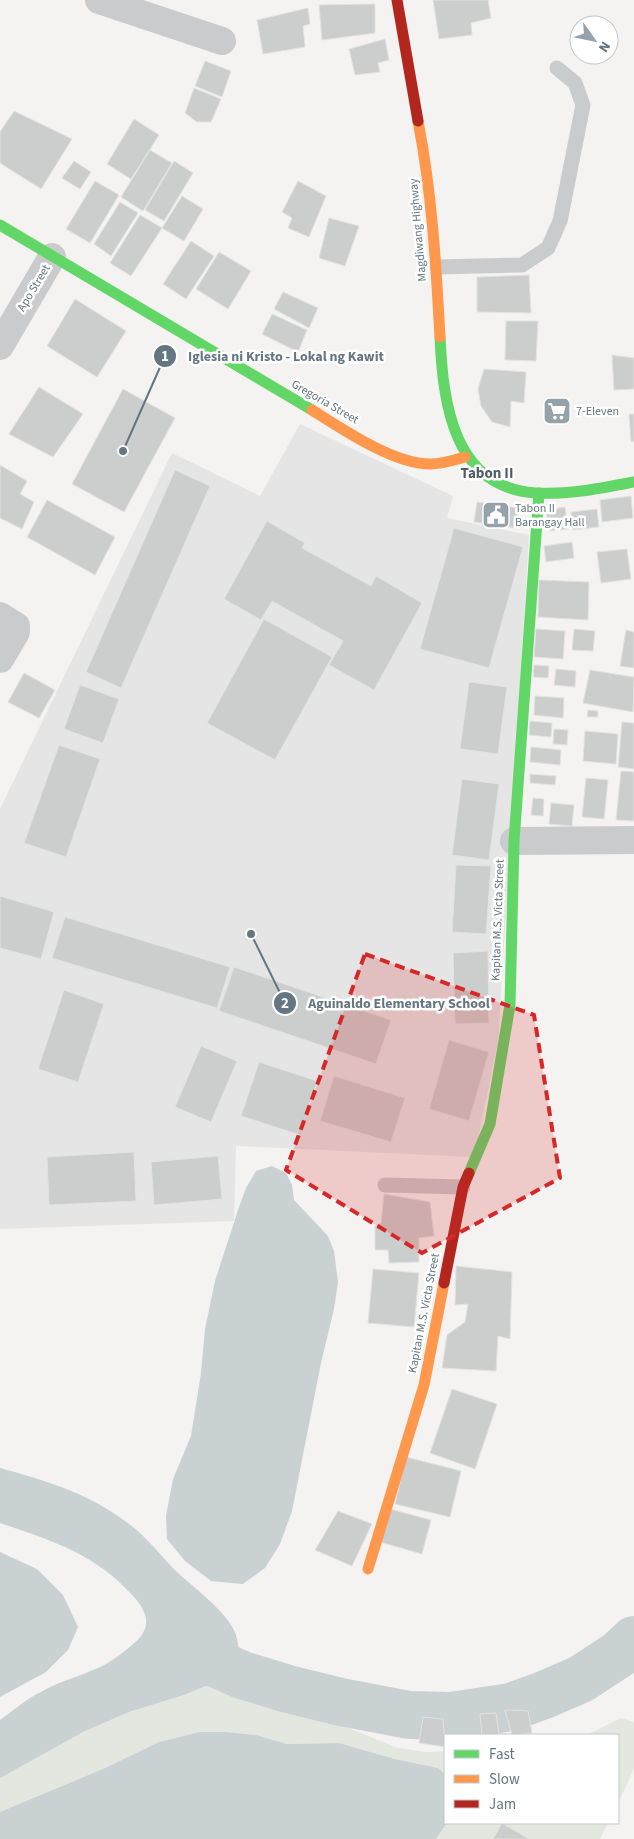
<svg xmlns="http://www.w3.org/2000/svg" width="634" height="1839" viewBox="0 0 634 1839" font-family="'Source Sans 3',sans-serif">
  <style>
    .built { fill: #e4e5e4 }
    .green { fill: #e4e6e0 }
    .water { fill: #c9d1d3 }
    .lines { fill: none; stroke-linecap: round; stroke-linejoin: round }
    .river { stroke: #c9d1d3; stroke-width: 48 }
    .building { fill: #cccdcd; stroke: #e3e2e2 }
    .lane { stroke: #cacbcc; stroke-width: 15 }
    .street { stroke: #cacbcc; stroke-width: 28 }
    .fast { stroke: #63d668; stroke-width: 11 }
    .slow { stroke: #ff974d; stroke-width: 11 }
    .jam { stroke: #b3261e; stroke-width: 11 }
    .marked { fill: #d62828; fill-opacity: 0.2; stroke: #d62828; stroke-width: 4; stroke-dasharray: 10 6; stroke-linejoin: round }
    .labels { text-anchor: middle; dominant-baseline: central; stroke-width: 5; stroke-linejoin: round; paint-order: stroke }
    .street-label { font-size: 12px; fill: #647681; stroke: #fff }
    .poi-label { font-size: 12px; fill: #647681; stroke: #fff; text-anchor: start }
    .quarter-label { font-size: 15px; font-weight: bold; fill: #525e66; stroke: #fff }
    .leader { fill: none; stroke: #647681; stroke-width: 2 }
    .callout-dot { fill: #647681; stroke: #fff; stroke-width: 2 }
    .mark-label { font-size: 15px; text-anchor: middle; font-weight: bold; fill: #fff }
    .callout-label { font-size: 14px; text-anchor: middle; font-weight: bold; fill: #647681; stroke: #fff; stroke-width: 5; stroke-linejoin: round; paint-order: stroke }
  </style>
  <rect width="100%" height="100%" fill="#f4f3f2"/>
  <polygon class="built" points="300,424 453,496 447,518 529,535 498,1042 474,1157 236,1146 234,1221 0,1229 0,809 172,453 260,496"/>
  <g class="green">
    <polygon points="225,1678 398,1748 426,1752 445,1751 445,1774 438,1768 395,1759 339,1743 287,1744 256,1735 226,1732 199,1732 159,1742 105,1768 0,1812 0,1778 2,1776 83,1732 129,1712 184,1695"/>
    <polygon points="621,1718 634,1722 634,1769 618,1803 618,1735 587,1735"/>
    <polygon points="447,1823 608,1823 600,1839 436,1839"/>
  </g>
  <g class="water">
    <polygon points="272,1166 286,1173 292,1185 294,1200 328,1236 334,1251 338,1282 334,1309 321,1363 292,1511 280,1544 265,1568 243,1584 211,1581 185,1561 167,1539 166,1516 173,1479 191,1436 201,1373 205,1329 215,1281 239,1207 246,1188 256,1171"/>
    <path d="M0 1468C44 1480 88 1493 125 1521 146 1535 161 1557 179 1574 195 1588 230 1615 236 1635 238 1641 238 1647 240 1653L225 1678 184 1695 129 1712 83 1732 0 1778V1720C13 1711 26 1699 41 1692 57 1682 76 1678 93 1670 107 1665 120 1655 132 1645 151 1630 150 1615 134 1597 96 1554 53 1541 0 1523Z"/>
    <polygon points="0,1552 37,1569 63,1595 78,1627 68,1650 46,1672 0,1697"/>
    <polygon points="199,1732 226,1732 256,1735 287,1744 339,1743 395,1759 438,1768 445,1774 445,1823 447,1823 436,1839 0,1839 0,1812 105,1768 159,1742"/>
  </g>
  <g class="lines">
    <polyline class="river" points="181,1648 242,1675 288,1689 341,1702 409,1715 451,1716 511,1707 544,1695 581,1679 619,1654 634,1640"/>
  </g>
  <g class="building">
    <polygon points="433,0 488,0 491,18 471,23 472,35 439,39"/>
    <polygon points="375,4 375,33 322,40 319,5"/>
    <polygon points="308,8 310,24 303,26 305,47 263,54 257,20"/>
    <polygon points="385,39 389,60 378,63 380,72 355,75 349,49"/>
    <polygon points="205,61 231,71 222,97 195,86"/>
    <polygon points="194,88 221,99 211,122 197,122 185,113"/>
    <polygon points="14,111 72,139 41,189 0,163 0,132"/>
    <polygon points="134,119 159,135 131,179 107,164"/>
    <polygon points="150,150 172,163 143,211 121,197"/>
    <polygon points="74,161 91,172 80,189 62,178"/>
    <polygon points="174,161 193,173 164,221 145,210"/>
    <polygon points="95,181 119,195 90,243 66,229"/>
    <polygon points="298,181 326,196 309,237 288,228 292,218 282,212"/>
    <polygon points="182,196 203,209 184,241 162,228"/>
    <polygon points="120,202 138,213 111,256 94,244"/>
    <polygon points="140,215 162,228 131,276 110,263"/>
    <polygon points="329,218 359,226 345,266 319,258"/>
    <polygon points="191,241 214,256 186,299 163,284"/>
    <polygon points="219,252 251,271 228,309 196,289"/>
    <polygon points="529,275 531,313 477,312 477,277"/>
    <polygon points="283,292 318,308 309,328 274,309"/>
    <polygon points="75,299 126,331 97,377 47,346"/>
    <polygon points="272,314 307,330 298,352 262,334"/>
    <polygon points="506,321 538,321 536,361 505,360"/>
    <polygon points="612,355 634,358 634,389 614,390"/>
    <polygon points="484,369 526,372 524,403 511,401 510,427 492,422 481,406 478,389"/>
    <polygon points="39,387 83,414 53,457 9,434"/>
    <polygon points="123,389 175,418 124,512 72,484"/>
    <polygon points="629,414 634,414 634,441 631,442"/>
    <polygon points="0,465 27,481 20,494 34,502 22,529 0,518"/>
    <polygon points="175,470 210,486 121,688 86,672"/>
    <polygon points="631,496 633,518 602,522 600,500"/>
    <polygon points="47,500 115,537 95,575 27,537"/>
    <polygon points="477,502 519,508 516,528 474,522"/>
    <polygon points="565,507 568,529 549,531 546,510"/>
    <polygon points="597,509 599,527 573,530 571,512"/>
    <polygon points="267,521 305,543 302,548 371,586 376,576 422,603 374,690 329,665 343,641 272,601 261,620 224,599"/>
    <polygon points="454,528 523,547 489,668 420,649"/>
    <polygon points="572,542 574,558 546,562 544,546"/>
    <polygon points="627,549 631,579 601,583 597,552"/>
    <polygon points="539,580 589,582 588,620 538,617"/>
    <polygon points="264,619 332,657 275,760 207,723"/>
    <polygon points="536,629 565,631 563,659 534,657"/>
    <polygon points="574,629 595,631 593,651 572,650"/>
    <polygon points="626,630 634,632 634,668 620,666"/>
    <polygon points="534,665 549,666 548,678 533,677"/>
    <polygon points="556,669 576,671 575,687 554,685"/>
    <polygon points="590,670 634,677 633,712 583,703"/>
    <polygon points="24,673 55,690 39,718 8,702"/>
    <polygon points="469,682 507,687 498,754 460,749"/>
    <polygon points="80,685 119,699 103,743 64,729"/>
    <polygon points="535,696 564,698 563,718 534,715"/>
    <polygon points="588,710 598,711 598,717 587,717"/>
    <polygon points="530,721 552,723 551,737 529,735"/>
    <polygon points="622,722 634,723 634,769 618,767"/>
    <polygon points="554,729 568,730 567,745 553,744"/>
    <polygon points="585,731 618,734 616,764 583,761"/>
    <polygon points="59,745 100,759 66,857 24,843"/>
    <polygon points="531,747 561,750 560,765 530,762"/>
    <polygon points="621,771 634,772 634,821 616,820"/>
    <polygon points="530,774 556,776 555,785 530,783"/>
    <polygon points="586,778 608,780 604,819 582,817"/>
    <polygon points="462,779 499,784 489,860 452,855"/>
    <polygon points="533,798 544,799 543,816 531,815"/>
    <polygon points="551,803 574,805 572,826 549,824"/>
    <polygon points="456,865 491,866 486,934 452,932"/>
    <polygon points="0,896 54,912 41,959 0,948"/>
    <polygon points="65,917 230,967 217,1008 52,958"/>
    <polygon points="488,951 489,1023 455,1024 453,953"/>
    <polygon points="234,967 391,1020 376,1064 219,1011"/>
    <polygon points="64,990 104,1004 78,1082 38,1069"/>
    <polygon points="449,1040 489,1052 469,1121 429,1109"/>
    <polygon points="201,1046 237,1061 211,1122 175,1107"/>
    <polygon points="259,1062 317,1081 300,1135 241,1116"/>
    <polygon points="334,1076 405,1098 391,1142 320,1121"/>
    <polygon points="134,1152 136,1201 49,1205 47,1157"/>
    <polygon points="218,1156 222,1199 154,1205 151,1162"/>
    <polygon points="384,1194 430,1202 434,1236 419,1238 419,1262 389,1263 388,1250 375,1250 375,1226 381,1223"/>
    <polygon points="456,1266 512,1272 510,1339 498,1336 496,1371 442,1368 447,1335 465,1322 468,1304 455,1305"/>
    <polygon points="373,1269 419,1273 414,1327 368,1323"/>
    <polygon points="452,1389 497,1404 475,1469 430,1453"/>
    <polygon points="406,1457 461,1471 450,1517 395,1504"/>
    <polygon points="390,1509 431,1520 422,1554 380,1542"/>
    <polygon points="338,1511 372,1524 352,1566 315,1550"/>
    <polygon points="505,1710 528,1711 532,1733 512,1735"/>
    <polygon points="496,1713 499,1735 482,1735 480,1714"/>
    <polygon points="423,1717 443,1719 445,1747 419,1743"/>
    <polygon points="502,1823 529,1839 493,1839"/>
  </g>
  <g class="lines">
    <g class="lane">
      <polyline points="437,267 522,265 548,248 560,221 583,105 575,83 557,68"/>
      <polyline points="385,1185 463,1187"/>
    </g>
    <g class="street">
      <polyline points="99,0 222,41"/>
      <polyline points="0,346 52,257"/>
      <polyline points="0,616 16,626 16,632 0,659"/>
      <polyline points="514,841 634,840"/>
    </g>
    <g class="fast">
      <polyline points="0,225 312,410"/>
      <path d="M440 337C443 403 453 488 536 493 569 495 602 488 634 482"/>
      <polyline points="469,1173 490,1124 510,1005 514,841 539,493"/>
    </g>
    <g class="slow">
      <path d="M418 121C432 193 436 264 440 337"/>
      <path d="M312 410C342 429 395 465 431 464 443 464 454 460 465 457"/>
      <polyline points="368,1569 424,1385 444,1283"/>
    </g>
    <g class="jam">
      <polyline points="397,0 418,121"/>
      <polyline points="444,1283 463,1187 469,1173"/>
    </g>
  </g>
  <path class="marked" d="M365 954 534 1015 560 1178 422 1253 286 1170Z"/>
  <defs>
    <symbol id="supermarket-square" viewBox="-11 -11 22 22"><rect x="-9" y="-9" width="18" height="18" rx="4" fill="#96a2a9" stroke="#fff"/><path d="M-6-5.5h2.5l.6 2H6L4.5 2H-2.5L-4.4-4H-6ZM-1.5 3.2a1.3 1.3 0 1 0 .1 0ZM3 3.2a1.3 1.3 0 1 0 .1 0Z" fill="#fff"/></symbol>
    <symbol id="civic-square" viewBox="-11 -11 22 22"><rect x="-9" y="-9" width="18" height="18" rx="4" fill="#96a2a9" stroke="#fff"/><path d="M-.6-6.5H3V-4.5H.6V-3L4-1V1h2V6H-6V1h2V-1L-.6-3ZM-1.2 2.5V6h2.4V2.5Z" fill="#fff"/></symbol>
  </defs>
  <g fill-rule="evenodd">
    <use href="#supermarket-square" x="541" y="395" width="32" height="32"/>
    <use href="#civic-square" x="480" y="499" width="32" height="32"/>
  </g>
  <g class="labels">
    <g class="street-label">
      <text transform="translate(418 230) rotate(-95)">Magdiwang Highway</text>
      <text transform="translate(34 288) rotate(-59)">Apo Street</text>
      <text transform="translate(325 402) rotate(30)">Gregoria Street</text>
      <text transform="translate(498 920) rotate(-88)">Kapitan M.S. Victa Street</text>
      <text transform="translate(424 1313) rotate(-79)">Kapitan M.S. Victa Street</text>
    </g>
    <g class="poi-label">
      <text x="576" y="411">7-Eleven</text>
      <text x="515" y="508">Tabon II<tspan x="515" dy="14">Barangay Hall</tspan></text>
    </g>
    <g class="quarter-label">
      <text x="487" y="473">Tabon II</text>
    </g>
  </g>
  <path class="leader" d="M123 451L165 356M251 934L285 1003"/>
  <g class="callout-dot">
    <circle cx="123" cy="451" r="5"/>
    <circle cx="251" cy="934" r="5"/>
    <circle cx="165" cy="356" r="12"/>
    <circle cx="285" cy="1003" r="12"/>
  </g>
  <g class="mark-label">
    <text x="165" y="361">1</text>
    <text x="285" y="1008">2</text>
  </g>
  <g class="callout-label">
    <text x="286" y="361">Iglesia ni Kristo - Lokal ng Kawit</text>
    <text x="399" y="1008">Aguinaldo Elementary School</text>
  </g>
  <rect x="444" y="1734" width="175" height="90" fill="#ffffff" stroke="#c1c8cd"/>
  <rect x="454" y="1750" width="25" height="8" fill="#63d668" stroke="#c1c8cd"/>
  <text x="489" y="1759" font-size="15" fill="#647681">Fast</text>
  <rect x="454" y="1775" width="25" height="8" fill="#ff974d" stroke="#c1c8cd"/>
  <text x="489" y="1784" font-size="15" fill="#647681">Slow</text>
  <rect x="454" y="1800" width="25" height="8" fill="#b3261e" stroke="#c1c8cd"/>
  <text x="489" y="1809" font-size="15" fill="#647681">Jam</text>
  <g transform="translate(594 40) rotate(123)"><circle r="24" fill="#ffffff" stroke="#c1c8cd"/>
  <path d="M0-4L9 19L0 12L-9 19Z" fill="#96a2a9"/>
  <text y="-8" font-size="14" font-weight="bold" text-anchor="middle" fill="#647681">N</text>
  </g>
</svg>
